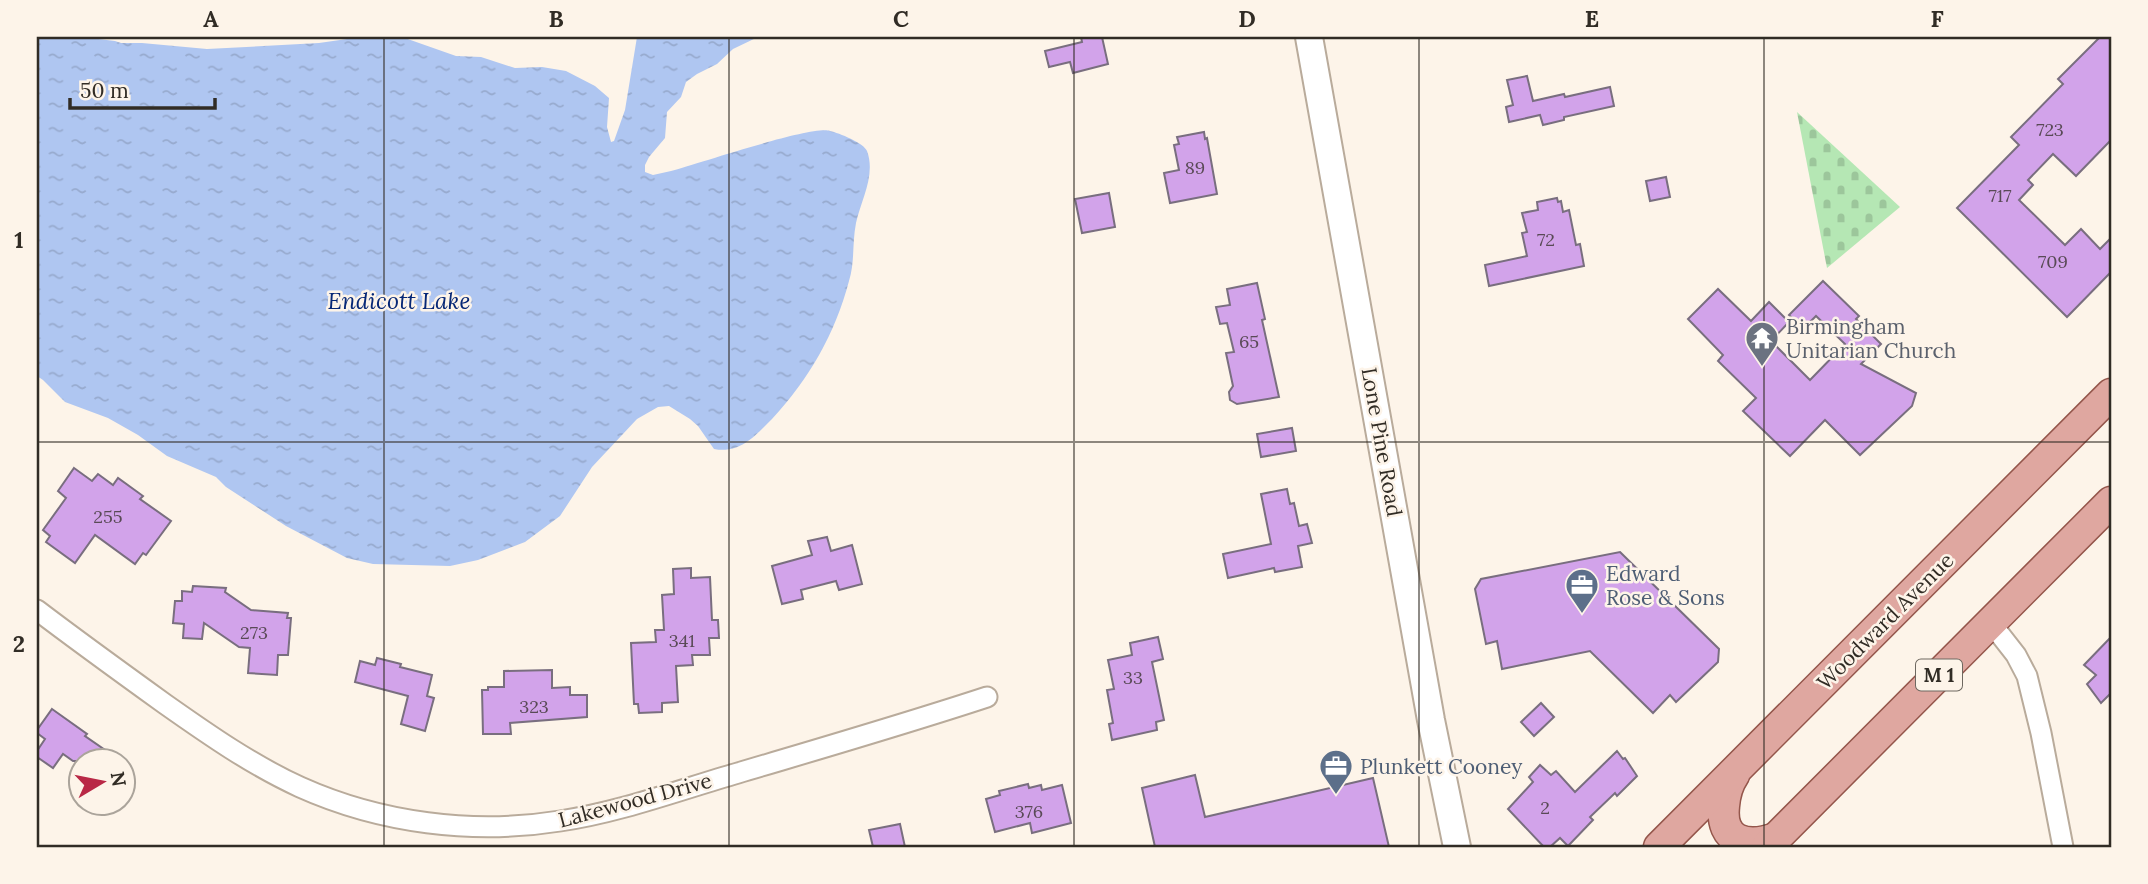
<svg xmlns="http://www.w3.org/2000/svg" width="2148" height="884" viewBox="0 0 2148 884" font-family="Lora,serif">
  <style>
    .cemetery { fill: url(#cemetery-stones) }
    .water { fill: url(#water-ripples) }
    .building { fill: #d2a3ea; stroke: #796e7f; stroke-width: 2 }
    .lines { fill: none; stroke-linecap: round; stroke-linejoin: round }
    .street-casing { stroke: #b9ab9b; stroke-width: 23 }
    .secondary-casing { stroke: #b9ab9b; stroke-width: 30 }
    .primary-casing { stroke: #94564b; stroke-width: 33 }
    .street { stroke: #fff; stroke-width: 19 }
    .secondary { stroke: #fff; stroke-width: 26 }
    .primary { stroke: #dfa7a0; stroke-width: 30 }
    .grid { fill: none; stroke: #312c25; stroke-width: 2; stroke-opacity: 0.55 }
    .labels { text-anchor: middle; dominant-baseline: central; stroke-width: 5; stroke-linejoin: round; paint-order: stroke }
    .number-label { font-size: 18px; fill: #594a56 }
    .shield { fill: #fdf4e9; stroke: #6e6860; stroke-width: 2 }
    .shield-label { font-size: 19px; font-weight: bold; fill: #312c25 }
    .worship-label { font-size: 21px; fill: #5b616d; stroke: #fdf4e9; text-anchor: start }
    .street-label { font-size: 21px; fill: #312c25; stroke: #fdf4e9 }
    .service-label { font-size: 21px; fill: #4e5e75; stroke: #fdf4e9; text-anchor: start }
    .water-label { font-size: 23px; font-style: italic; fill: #062776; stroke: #fdf4e9 }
    .neatline { fill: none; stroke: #312c25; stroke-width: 2.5 }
    .grid-label { font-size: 23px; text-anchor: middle; font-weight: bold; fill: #312c25 }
  </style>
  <defs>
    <pattern id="cemetery-stones" width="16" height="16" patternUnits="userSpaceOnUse" patternTransform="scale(1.75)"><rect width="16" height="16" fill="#b5e7b4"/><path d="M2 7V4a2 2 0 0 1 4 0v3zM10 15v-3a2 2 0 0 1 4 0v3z" fill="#9cc69b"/></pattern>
    <pattern id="water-ripples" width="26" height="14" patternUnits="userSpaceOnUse" patternTransform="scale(1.75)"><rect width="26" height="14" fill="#afc6f1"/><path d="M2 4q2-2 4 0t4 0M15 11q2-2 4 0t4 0" fill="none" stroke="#97aace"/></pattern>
  </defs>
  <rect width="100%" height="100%" fill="#fdf4e9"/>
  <polygon class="cemetery" points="1797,112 1900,207 1827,268"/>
  <path class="water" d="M37 37 90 38 115 41 121 43H142L207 49 319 43 361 37H402L456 56 481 57 515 68 542 67 566 71 595 86 609 98 607 127 611 142 614 141 625 110 637 37H758L733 49 717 64 697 74 686 82 681 97 667 112 665 138 649 157 645 165V172L653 175 671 171C697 164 812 125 830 131 839 133 864 143 867 151 876 175 861 200 856 223 852 243 855 262 849 281 835 334 809 379 772 419 755 436 740 454 714 449L698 426 690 419 669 406 658 407 637 419 592 467 560 516 525 542 478 560 450 566 373 564 347 558 286 526 226 487 216 477 167 456 138 435 108 418 65 402 43 380 37 376Z"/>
  <g class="building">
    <polygon points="1081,37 1102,37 1108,64 1073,73 1070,62 1049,67 1045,51 1082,42"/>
    <polygon points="2100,37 2111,37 2111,140 2076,176 2053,154 2028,180 2033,185 2019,200 2065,245 2081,229 2100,249 2111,238 2111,272 2067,317 1957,208 2019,145 2011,137 2063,84 2058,79"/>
    <polygon points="1527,76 1533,101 1564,94 1565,97 1610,87 1614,106 1564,117 1564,120 1543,125 1540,115 1509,122 1506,107 1513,105 1507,80"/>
    <polygon points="1204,132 1205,139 1207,138 1217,194 1170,203 1164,173 1179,170 1174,145 1179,144 1177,137"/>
    <polygon points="1666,177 1670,197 1650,201 1646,181"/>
    <polygon points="1109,193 1115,227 1082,233 1075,199"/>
    <polygon points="1557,198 1558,202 1561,201 1563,212 1569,210 1576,245 1580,244 1584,266 1489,286 1485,265 1527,256 1522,233 1527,232 1522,213 1538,210 1537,202"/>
    <polygon points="1823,281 1859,316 1856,319 1881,344 1861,364 1916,393 1912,406 1860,455 1825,420 1790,456 1743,411 1756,398 1718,361 1723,355 1688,319 1718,289 1751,321 1769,302 1789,322 1771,341 1810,380 1845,344 1816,316 1803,329 1789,315"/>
    <polygon points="1257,283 1265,319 1262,320 1279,397 1237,404 1230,400 1229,392 1233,386 1226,353 1234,352 1227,323 1220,324 1216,307 1230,305 1227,289"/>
    <polygon points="1292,428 1296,451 1261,457 1257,434"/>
    <polygon points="74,468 92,481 98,474 113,485 118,478 143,496 140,499 171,521 146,555 143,553 135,564 95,535 75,563 46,542 50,536 43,530 66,498 58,491"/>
    <polygon points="1287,489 1290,504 1294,503 1299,526 1307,524 1312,543 1298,546 1302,567 1275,572 1274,568 1228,578 1223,554 1271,544 1261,494"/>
    <polygon points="827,537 831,551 852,545 862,584 839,590 836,581 801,590 803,599 782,604 772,566 812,555 808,541"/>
    <polygon points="1620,552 1719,649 1718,662 1676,702 1670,695 1653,713 1590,651 1502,669 1497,641 1486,644 1475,589 1481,579"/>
    <polygon points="691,568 691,578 710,577 712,620 718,620 719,638 709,638 710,655 692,655 693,665 676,666 678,702 662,703 662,712 639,713 638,704 634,704 631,643 656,642 655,630 664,630 662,595 674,594 673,569"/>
    <polygon points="193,586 226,588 225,592 251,610 288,613 287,618 291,618 288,655 278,655 277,675 248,673 250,648 239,647 204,623 202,639 183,638 184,624 173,623 175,601 182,601 182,591 192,592"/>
    <polygon points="1158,637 1163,659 1152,662 1164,720 1156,722 1157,730 1112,740 1109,724 1113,723 1107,690 1114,689 1108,660 1132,655 1130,643"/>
    <polygon points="2111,637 2111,693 2101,703 2087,684 2096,675 2084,665"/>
    <polygon points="377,658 401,664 400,667 432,675 427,696 434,698 425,731 401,724 408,696 355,682 360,661 375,665"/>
    <polygon points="552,670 552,688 570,687 570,695 587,695 587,717 510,723 511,734 483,734 482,690 488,690 488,687 504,687 504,671"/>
    <polygon points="1541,703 1554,717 1534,736 1521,722"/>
    <polygon points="52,709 87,734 85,736 121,761 73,761 63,754 53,768 37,757 37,751 45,739 37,733 37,730"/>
    <polygon points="1617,751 1623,759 1625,758 1637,776 1617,796 1615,793 1590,817 1593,820 1568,846 1560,838 1550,847 1544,847 1508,809 1533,782 1529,777 1540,765 1551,775 1556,771 1575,792"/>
    <polygon points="1195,775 1205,817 1373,778 1389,847 1155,847 1142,788"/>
    <polygon points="1028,784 1029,788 1041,785 1042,790 1062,785 1071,823 1032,833 1030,823 995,832 986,799 1000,795 999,791"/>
    <polygon points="900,824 905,847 873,847 869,830"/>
  </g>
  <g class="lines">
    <defs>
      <g id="street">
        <path d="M37 610C79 642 122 673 165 704 209 735 252 765 300 787 380 823 473 835 560 821 621 812 679 790 738 773 822 748 905 724 987 697"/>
        <polyline points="1991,623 2016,655 2027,676 2041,733 2063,847"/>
      </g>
      <polyline id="secondary" points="1309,37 1431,720 1457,847"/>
      <g id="primary">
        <path d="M1734 775C1727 785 1725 794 1724 806 1720 842 1747 848 1776 838"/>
        <polyline points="1659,847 2111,394"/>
        <polyline points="1767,847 2111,502"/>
      </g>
    </defs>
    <use href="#street" class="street-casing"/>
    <use href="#secondary" class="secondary-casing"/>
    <use href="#primary" class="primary-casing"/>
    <use href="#street" class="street"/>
    <use href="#secondary" class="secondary"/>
    <use href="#primary" class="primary"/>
  </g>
  <path class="grid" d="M384 37V847M729 37V847M1074 37V847M1419 37V847M1764 37V847M37 442H2111"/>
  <defs>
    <symbol id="temple-pin" viewBox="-11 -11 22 30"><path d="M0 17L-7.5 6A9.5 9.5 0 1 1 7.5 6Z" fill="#6b7280" stroke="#fdf4e9"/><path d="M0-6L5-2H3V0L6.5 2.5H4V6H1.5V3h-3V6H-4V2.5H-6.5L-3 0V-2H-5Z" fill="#fff"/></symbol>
    <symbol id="office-pin" viewBox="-11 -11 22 30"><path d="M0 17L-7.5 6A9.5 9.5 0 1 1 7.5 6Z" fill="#5c6f8a" stroke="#fdf4e9"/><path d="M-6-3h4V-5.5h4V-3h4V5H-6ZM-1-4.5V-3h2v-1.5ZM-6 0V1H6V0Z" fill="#fff"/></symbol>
  </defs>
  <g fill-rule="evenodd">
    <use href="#temple-pin" x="1743" y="319" width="38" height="52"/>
    <use href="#office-pin" x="1563" y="566" width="38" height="52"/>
    <use href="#office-pin" x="1317" y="747" width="38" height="52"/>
  </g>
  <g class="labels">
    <g class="number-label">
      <text x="2050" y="129">723</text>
      <text x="1195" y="167">89</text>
      <text x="2000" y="195">717</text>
      <text x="1546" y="239">72</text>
      <text x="2053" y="261">709</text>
      <text x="1249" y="341">65</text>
      <text x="108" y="516">255</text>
      <text x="254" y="632">273</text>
      <text x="682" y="640">341</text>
      <text x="1133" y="677">33</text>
      <text x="534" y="706">323</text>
      <text x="1545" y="807">2</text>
      <text x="1029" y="811">376</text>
    </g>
    <rect class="shield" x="1916" y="659.5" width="46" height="31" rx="5"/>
    <g class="shield-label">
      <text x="1939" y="675">M 1</text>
    </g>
    <g class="worship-label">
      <text x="1786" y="326">Birmingham<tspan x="1786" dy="24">Unitarian Church</tspan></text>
    </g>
    <g class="street-label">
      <text transform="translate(1382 442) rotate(80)">Lone Pine Road</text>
      <text transform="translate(1885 621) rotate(-45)">Woodward Avenue</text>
      <text transform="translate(635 800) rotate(-15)">Lakewood Drive</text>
    </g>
    <g class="service-label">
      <text x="1606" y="573">Edward<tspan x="1606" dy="24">Rose &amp; Sons</tspan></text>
      <text x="1360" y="766">Plunkett Cooney</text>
    </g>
    <g class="water-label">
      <text x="399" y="300">Endicott Lake</text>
    </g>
  </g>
  <rect width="2148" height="884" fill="none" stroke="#fdf4e9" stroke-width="77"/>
  <g transform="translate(102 782) rotate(80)"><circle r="33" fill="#fdf4e9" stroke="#aba49b" stroke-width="2"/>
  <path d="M0-5L12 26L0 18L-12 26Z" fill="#b92846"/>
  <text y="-10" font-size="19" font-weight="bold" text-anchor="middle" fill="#312c25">N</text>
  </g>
  <path d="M70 98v10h145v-10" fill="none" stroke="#312c25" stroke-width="3.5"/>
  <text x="80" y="98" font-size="21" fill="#312c25" stroke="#fdf4e9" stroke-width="5" paint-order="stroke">50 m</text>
  <rect x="38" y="38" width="2072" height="808" class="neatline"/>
  <g class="grid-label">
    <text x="211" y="27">A</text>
    <text x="556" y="27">B</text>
    <text x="901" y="27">C</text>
    <text x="1247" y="27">D</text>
    <text x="1592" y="27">E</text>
    <text x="1937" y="27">F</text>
    <text x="19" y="248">1</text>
    <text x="19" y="652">2</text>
  </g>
</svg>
